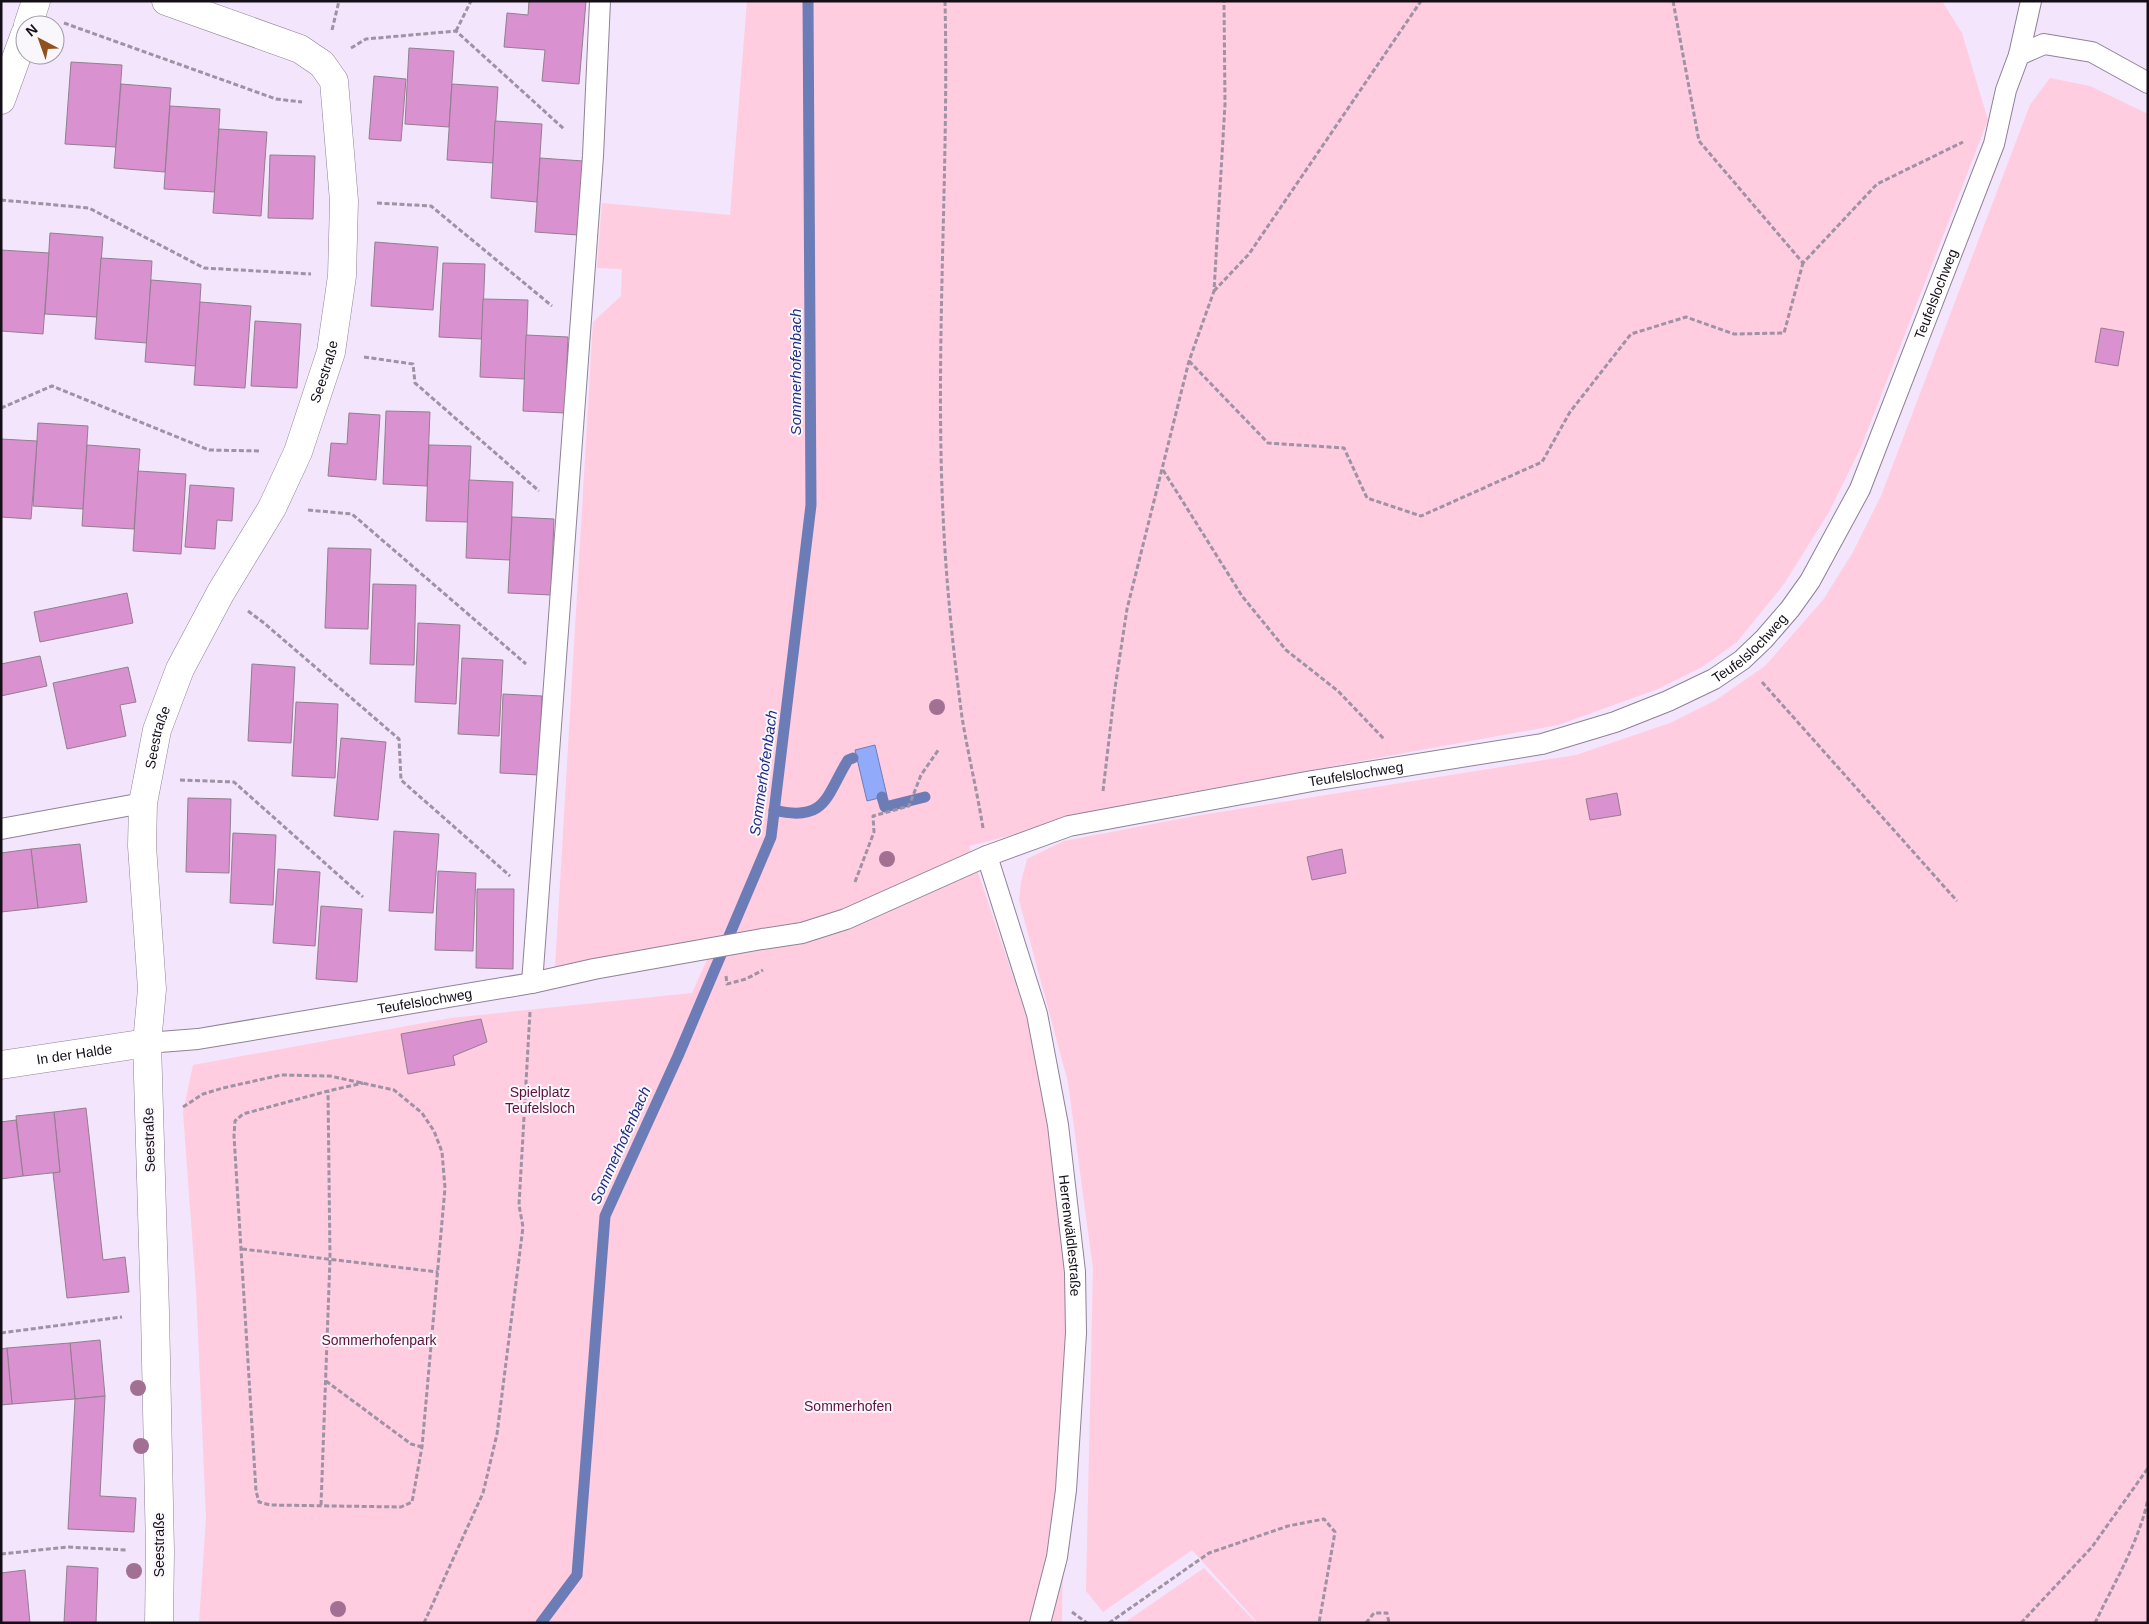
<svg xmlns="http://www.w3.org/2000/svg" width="2149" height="1624" viewBox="0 0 2149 1624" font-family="Helvetica,sans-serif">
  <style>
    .green { fill: #ffcce0 }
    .water { fill: #91abfa; stroke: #6c7cb6 }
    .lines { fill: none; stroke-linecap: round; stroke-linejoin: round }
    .stream { stroke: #6c7cb6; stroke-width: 11 }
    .building { fill: #d991cf; stroke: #927f8f }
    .service-casing { stroke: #8e8297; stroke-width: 22 }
    .minor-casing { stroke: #8e8297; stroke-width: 29 }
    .path { stroke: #9d93a4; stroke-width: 3; stroke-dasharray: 5 2.5; stroke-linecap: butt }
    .service { stroke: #fff; stroke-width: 20 }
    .minor { stroke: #fff; stroke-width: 28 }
    .tree { fill: #a27092 }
    .labels { text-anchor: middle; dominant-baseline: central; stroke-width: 4; stroke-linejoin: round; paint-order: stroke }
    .street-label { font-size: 14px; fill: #140f17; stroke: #faf7fc }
    .park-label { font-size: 14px; fill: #5f103b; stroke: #faf7fc }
    .water-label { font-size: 15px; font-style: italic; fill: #1e2d85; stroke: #faf7fc }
  </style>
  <rect width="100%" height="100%" fill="#f3e5fc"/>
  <g class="green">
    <polygon points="747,1 1942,1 1962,33 1988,120 1861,447 1829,512 1784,584 1737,642 1702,667 1658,689 1558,725 1153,799 969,846 1034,1039 1067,1258 1062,1621 1064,1623 199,1623 206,1517 196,1289 183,1112 193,1065 451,1018 692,993 715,942 555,969 593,322 621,296 622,269 597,268 602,203 730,215"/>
    <polygon points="2050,78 2090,86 2148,114 2148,1623 1258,1623 1192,1550 1103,1612 1086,1591 1093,1269 1068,1082 1019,900 1021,882 1027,859 1064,841 1195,816 1576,755 1670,723 1716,700 1765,666 1823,600 1853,552 1881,496 2030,105"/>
    <polygon points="1204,1568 1256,1623 1124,1623"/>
  </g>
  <polygon class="water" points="875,745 887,796 867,801 855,750"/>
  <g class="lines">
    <g class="stream">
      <polyline points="882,797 885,807 925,797"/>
      <path d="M774 810C826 823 826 796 848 760L853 758"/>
      <polyline points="541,1623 577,1575 605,1216 678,1056 771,837 811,505 808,1"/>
    </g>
  </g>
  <g class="building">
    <polygon points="529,1 586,1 579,84 542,81 545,50 504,47 507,13 528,15"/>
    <polygon points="409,48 454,51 449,127 405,124"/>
    <polygon points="71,62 122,65 116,147 65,144"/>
    <polygon points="374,76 406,79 401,141 369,139"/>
    <polygon points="121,84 171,88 165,172 114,168"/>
    <polygon points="452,84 498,87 493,163 447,160"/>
    <polygon points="170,106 220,109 215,192 164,189"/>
    <polygon points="495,121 542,124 537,202 491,198"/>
    <polygon points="219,129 267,132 261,216 213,213"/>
    <polygon points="270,155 315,156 313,219 268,218"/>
    <polygon points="540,158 583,161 578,235 535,232"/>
    <polygon points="50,233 103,237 97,317 45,314"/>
    <polygon points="375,242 438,247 433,310 371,306"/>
    <polygon points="1,250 49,253 43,334 1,331"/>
    <polygon points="101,258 152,261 147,343 95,339"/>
    <polygon points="443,263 485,264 482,339 439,337"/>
    <polygon points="151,280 201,284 196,366 145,362"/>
    <polygon points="483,299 528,300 525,379 480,377"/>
    <polygon points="200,302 251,306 245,388 194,385"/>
    <polygon points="255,321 301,324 297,388 251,386"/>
    <polygon points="2101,328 2124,332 2118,366 2095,362"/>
    <polygon points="526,335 568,337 565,413 523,411"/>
    <polygon points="386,411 430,412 427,486 383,484"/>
    <polygon points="349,413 380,415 376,480 328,476 331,443 347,444"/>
    <polygon points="38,423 88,426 83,509 33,506"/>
    <polygon points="1,439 37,441 31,519 1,517"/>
    <polygon points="87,445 140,449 134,529 82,526"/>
    <polygon points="429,445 471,446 468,522 426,521"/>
    <polygon points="138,471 186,474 181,554 133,551"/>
    <polygon points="469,480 513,482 510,560 466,558"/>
    <polygon points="190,485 234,488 232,521 217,520 215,549 185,547"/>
    <polygon points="512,517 554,519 551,595 508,593"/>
    <polygon points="328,548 371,549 368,629 325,628"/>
    <polygon points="373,584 416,585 414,665 370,664"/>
    <polygon points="127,593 133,623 40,642 34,612"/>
    <polygon points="418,623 460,625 456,704 415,702"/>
    <polygon points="40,656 47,686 1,696 1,664"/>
    <polygon points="462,658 503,660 499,736 458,734"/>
    <polygon points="252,664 295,667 291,743 248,741"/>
    <polygon points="128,667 136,702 120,705 126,736 67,749 53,683"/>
    <polygon points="503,694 542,696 539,775 500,773"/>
    <polygon points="296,702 338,704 335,778 292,776"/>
    <polygon points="341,738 386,742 378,820 334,816"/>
    <polygon points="1617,793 1621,815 1590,820 1586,799"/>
    <polygon points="188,798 231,799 229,873 186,872"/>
    <polygon points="394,831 439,834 433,913 389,911"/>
    <polygon points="233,833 276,835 273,905 230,903"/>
    <polygon points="80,844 87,902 38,908 31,849"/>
    <polygon points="31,849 38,908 1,912 1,853"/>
    <polygon points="1342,849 1346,873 1312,880 1307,857"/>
    <polygon points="278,869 320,872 315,946 273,943"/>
    <polygon points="438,871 476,873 473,951 435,950"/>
    <polygon points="477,889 514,889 513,969 476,968"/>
    <polygon points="321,906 362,909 357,982 316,979"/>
    <polygon points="481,1019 487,1042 453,1056 455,1065 408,1074 401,1034"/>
    <polygon points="86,1108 103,1260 125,1257 129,1292 67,1298 53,1173 60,1172 54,1112"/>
    <polygon points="54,1112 60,1172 23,1176 16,1116"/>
    <polygon points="16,1120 23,1176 1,1179 1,1122"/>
    <polygon points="100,1340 105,1396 75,1399 70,1343"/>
    <polygon points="70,1343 75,1399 12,1404 7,1348"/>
    <polygon points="7,1348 12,1404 1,1405 1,1349"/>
    <polygon points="105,1396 100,1496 136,1498 134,1532 68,1529 75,1399"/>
    <polygon points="67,1566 98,1568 96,1623 64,1623"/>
    <polygon points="25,1570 30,1623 1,1623 1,1573"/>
  </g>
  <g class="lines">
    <defs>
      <g id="service">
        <polyline points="2019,55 2031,1"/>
        <polyline points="1,829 143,803"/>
        <path id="s1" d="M987 856 1037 1014 1058 1125 1075 1272 1076 1333 1066 1490 1057 1557 1040 1623"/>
        <polyline points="532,983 593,156 600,1"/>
        <path id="s2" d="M147 1043 198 1039 532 983 594 969 762 939 802 933 846 919 987 856 1069 826 1312 781 1542 744 1615 722 1668 701 1714 679 1742 660 1764 639 1790 609 1810 581 1860 489 1994 144 2006 90 2019 55 2044 44 2092 52 2148 83"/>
      </g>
      <g id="minor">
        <polyline points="28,25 36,1"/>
        <polyline points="1,100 25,34"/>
        <path id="s3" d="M1 1065 147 1043"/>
        <path id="s4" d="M159 1623 160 1552 155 1312 147 1043 152 989 142 846 143 803 157 730 180 669 221 592 272 508 298 452 331 352 342 276 344 201 334 81 322 64 300 49 166 1"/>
      </g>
    </defs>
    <use href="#service" class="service-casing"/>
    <use href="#minor" class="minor-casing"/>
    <g class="path">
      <path d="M945 1C949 172 935 343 943 514 946 581 953 650 962 717 968 754 977 791 983 828"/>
      <polyline points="1673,1 1699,141 1803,263 1877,184 1963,142"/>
      <polyline points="64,23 276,99 302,102"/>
      <polyline points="332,30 339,1"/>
      <polyline points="456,31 471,1"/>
      <polyline points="351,48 366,39 456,31 564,129"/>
      <polyline points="1,200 89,208 204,268 311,274"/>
      <polyline points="377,203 431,206 552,306"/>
      <polyline points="1214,291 1249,254 1421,1"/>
      <polyline points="364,357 413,364 415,383 539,491"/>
      <polyline points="1189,361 1268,443 1344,448 1367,498 1421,516 1542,462 1570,412 1631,334 1686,317 1734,334 1784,333 1803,263"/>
      <polyline points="1,408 52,386 209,450 261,451"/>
      <polyline points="1163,470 1242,596 1286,650 1338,691 1384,739"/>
      <polyline points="308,510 352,514 526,664"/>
      <polyline points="248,611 264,623 399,739 401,780 510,876"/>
      <polyline points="1762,682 1957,901"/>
      <polyline points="180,780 234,782 363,897"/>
      <polyline points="1103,791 1115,688 1127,609 1189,361 1214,291 1225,104 1224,1"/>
      <polyline points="855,882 874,832 873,816 909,806 921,775 939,749"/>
      <polyline points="726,976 727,984 746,979 763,970"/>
      <polyline points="183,1107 203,1094 223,1088 281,1075 330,1076 394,1090 422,1113 434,1131 442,1152 445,1188 422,1447 412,1502 401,1507 270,1505 259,1502 256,1491 234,1136 235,1121 243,1114 328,1091 363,1083"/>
      <polyline points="242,1249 438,1272"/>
      <polyline points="1,1333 122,1317"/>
      <polyline points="326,1381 411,1444 422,1447"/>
      <polyline points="321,1505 330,1259 328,1091"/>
      <polyline points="1,1554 68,1547 126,1550"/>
      <polyline points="1072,1612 1087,1623"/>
      <polyline points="424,1623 483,1493 497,1434 523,1227 519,1205 530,1012"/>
      <polyline points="1109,1623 1209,1553 1288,1526 1324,1519 1335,1532 1319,1623"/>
      <polyline points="1366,1623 1374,1613 1387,1613 1389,1623"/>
      <polyline points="2021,1623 2092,1547 2148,1468"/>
      <path d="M2095 1623C2114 1583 2139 1542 2148 1499"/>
    </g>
    <use href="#service" class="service"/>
    <use href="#minor" class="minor"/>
  </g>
  <g class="tree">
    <circle cx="937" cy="707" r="8"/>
    <circle cx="887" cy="859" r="8"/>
    <circle cx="138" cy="1388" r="8"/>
    <circle cx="141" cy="1446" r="8"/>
    <circle cx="134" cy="1571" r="8"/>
    <circle cx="338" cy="1609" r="8"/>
  </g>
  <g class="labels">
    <g class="street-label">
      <text stroke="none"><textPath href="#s2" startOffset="2069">Teufelslochweg</textPath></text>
      <text stroke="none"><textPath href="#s4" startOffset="1292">Seestraße</textPath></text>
      <text stroke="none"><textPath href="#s2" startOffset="1664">Teufelslochweg</textPath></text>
      <text stroke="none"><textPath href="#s4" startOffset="888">Seestraße</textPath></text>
      <text stroke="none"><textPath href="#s2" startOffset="1244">Teufelslochweg</textPath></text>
      <text stroke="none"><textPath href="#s2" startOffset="281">Teufelslochweg</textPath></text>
      <text stroke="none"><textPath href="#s3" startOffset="74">In der Halde</textPath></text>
      <text transform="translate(149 1140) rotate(-92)">Seestraße</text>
      <text stroke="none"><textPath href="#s1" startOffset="390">Herrenwäldlestraße</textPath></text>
      <text transform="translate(159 1545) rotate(-90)">Seestraße</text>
    </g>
    <g class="park-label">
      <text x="540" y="1092">Spielplatz<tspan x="540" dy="16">Teufelsloch</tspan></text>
      <text x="379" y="1340">Sommerhofenpark</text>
      <text x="848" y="1406">Sommerhofen</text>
    </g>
    <g class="water-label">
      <text transform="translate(795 372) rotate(-90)">Sommerhofenbach</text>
      <text transform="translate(763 773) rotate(-82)">Sommerhofenbach</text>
      <text transform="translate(620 1145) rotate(-66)">Sommerhofenbach</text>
    </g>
  </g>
  <rect width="2149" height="1624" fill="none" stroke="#140f17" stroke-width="5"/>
  <g transform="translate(40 40) rotate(319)"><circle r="24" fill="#faf7fc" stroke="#9e9aa0"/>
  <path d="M0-4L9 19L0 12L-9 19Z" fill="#91501c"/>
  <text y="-8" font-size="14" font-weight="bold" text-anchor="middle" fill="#140f17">N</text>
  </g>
</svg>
